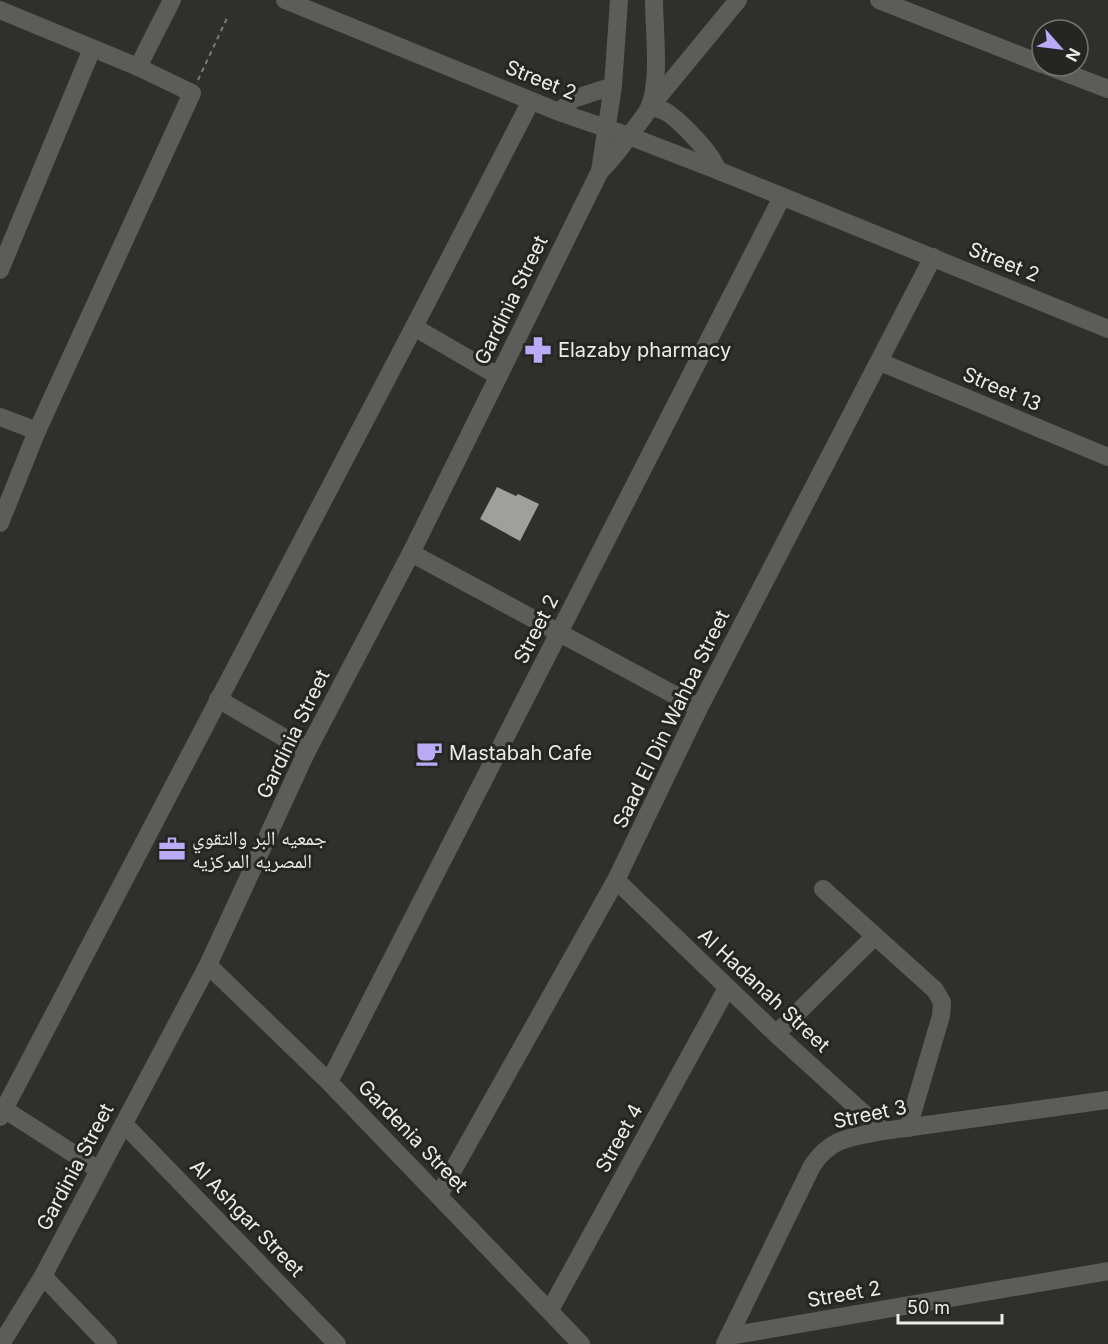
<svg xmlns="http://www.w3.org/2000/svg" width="1108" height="1344" viewBox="0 0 1108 1344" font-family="Inter,'Noto Naskh Arabic',sans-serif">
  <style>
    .building { fill: #9fa09b }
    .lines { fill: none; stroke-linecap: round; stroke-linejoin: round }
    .path { stroke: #7c7c79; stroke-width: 2; stroke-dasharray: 4.5 4.5; stroke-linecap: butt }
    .minor { stroke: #5c5d58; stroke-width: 18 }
    .labels { text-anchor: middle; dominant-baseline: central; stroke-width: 6; stroke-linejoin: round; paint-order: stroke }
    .street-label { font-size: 20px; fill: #ececea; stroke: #252621 }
    .poi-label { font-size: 20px; fill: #ececea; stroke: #252621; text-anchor: start }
  </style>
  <rect width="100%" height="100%" fill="#2f2f2b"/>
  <polygon class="building" points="497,487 516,496 518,494 539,504 520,541 480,519"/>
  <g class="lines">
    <polyline class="path" points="198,80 228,16"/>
    <g class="minor">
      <polyline points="285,0 559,112 629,136 717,170 1108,329"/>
      <polyline points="879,0 1042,64"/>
      <polyline points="0,10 138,67 192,93 37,431 0,523"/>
      <polyline points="1048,66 1108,89"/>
      <polyline points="138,67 172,0"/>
      <polyline points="559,112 573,99 613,86"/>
      <path d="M717 170C713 154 682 123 668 113 662 109 656 108 650 107L738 0"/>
      <path d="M600 171C612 160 620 148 630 135 636 126 644 118 649 108 661 82 654 29 654 0"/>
      <polyline points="0,270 92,49"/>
      <polyline points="414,327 498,376"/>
      <polyline points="880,362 1108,457"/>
      <polyline points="0,417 37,431"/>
      <polyline points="411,553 699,708"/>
      <polyline points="218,699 307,751"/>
      <polyline points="616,880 776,1034 883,1131"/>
      <polyline points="823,889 935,990 942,1002 941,1016 908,1128"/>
      <polyline points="208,965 329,1082 581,1344"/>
      <polyline points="776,1034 875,936"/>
      <polyline points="329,1082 782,197"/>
      <polyline points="4,1109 99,1170"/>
      <polyline points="0,1117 414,327 531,101"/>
      <polyline points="124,1124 337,1344"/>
      <polyline points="439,1195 616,880 699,708 933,257"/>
      <polyline points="43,1276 108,1344"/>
      <polyline points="550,1310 727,988"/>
      <polyline points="729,1336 1108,1271"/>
      <polyline points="1,1344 43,1276 208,965 307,751 411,553 600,171 613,86 619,0"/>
      <path d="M725 1344 812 1166C831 1137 852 1137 883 1131L1108 1100"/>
    </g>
  </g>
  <defs>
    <symbol id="pharmacy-bare" viewBox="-9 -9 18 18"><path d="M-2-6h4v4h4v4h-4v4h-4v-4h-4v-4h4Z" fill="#bbaaf6" stroke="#252621" stroke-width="2.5" paint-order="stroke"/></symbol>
    <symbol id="cafe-bare" viewBox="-9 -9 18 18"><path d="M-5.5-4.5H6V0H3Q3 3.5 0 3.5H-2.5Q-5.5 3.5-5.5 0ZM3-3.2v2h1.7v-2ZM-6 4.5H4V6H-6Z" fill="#bbaaf6" stroke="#252621" stroke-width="2.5" paint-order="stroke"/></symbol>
    <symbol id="office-bare" viewBox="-9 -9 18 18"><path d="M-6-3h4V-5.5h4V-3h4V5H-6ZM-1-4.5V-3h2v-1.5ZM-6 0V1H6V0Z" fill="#bbaaf6" stroke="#252621" stroke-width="2.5" paint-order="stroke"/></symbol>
  </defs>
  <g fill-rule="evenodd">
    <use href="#pharmacy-bare" x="519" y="331" width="38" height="38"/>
    <use href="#cafe-bare" x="410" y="734" width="38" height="38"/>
    <use href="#office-bare" x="153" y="830" width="38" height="38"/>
  </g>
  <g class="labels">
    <g class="street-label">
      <text transform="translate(541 80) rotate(22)">Street 2</text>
      <text transform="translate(1004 262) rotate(22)">Street 2</text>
      <text transform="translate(511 300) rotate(-64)">Gardinia Street</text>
      <text transform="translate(1002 389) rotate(23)">Street 13</text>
      <text transform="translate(536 629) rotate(-63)">Street 2</text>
      <text transform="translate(671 719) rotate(-64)">Saad El Din Wahba Street</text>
      <text transform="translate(293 734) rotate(-64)">Gardinia Street</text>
      <text transform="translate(764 990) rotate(43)">Al Hadanah Street</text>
      <text transform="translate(870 1114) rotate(-12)">Street 3</text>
      <text transform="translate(413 1136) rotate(46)">Gardenia Street</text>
      <text transform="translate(619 1138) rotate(-61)">Street 4</text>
      <text transform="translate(75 1167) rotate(-62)">Gardinia Street</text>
      <text transform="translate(247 1218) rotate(46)">Al Ashgar Street</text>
      <text transform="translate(844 1294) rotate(-10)">Street 2</text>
    </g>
    <g class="poi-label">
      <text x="558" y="350">Elazaby pharmacy</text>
      <text x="449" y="753">Mastabah Cafe</text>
      <text x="192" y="838">جمعيه البر والتقوي<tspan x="192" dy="23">المصريه المركزيه</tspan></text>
    </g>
  </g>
  <g transform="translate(1060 48) rotate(118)"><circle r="28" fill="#252621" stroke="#757571" stroke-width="1.5"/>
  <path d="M0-4.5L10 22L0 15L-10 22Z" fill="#bbaaf6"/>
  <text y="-9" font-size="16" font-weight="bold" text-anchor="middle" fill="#ececea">N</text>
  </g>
  <path d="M898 1314v9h104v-9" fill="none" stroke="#ececea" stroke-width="3"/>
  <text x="907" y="1314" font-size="18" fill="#ececea" stroke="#252621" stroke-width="4.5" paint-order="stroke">50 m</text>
</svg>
